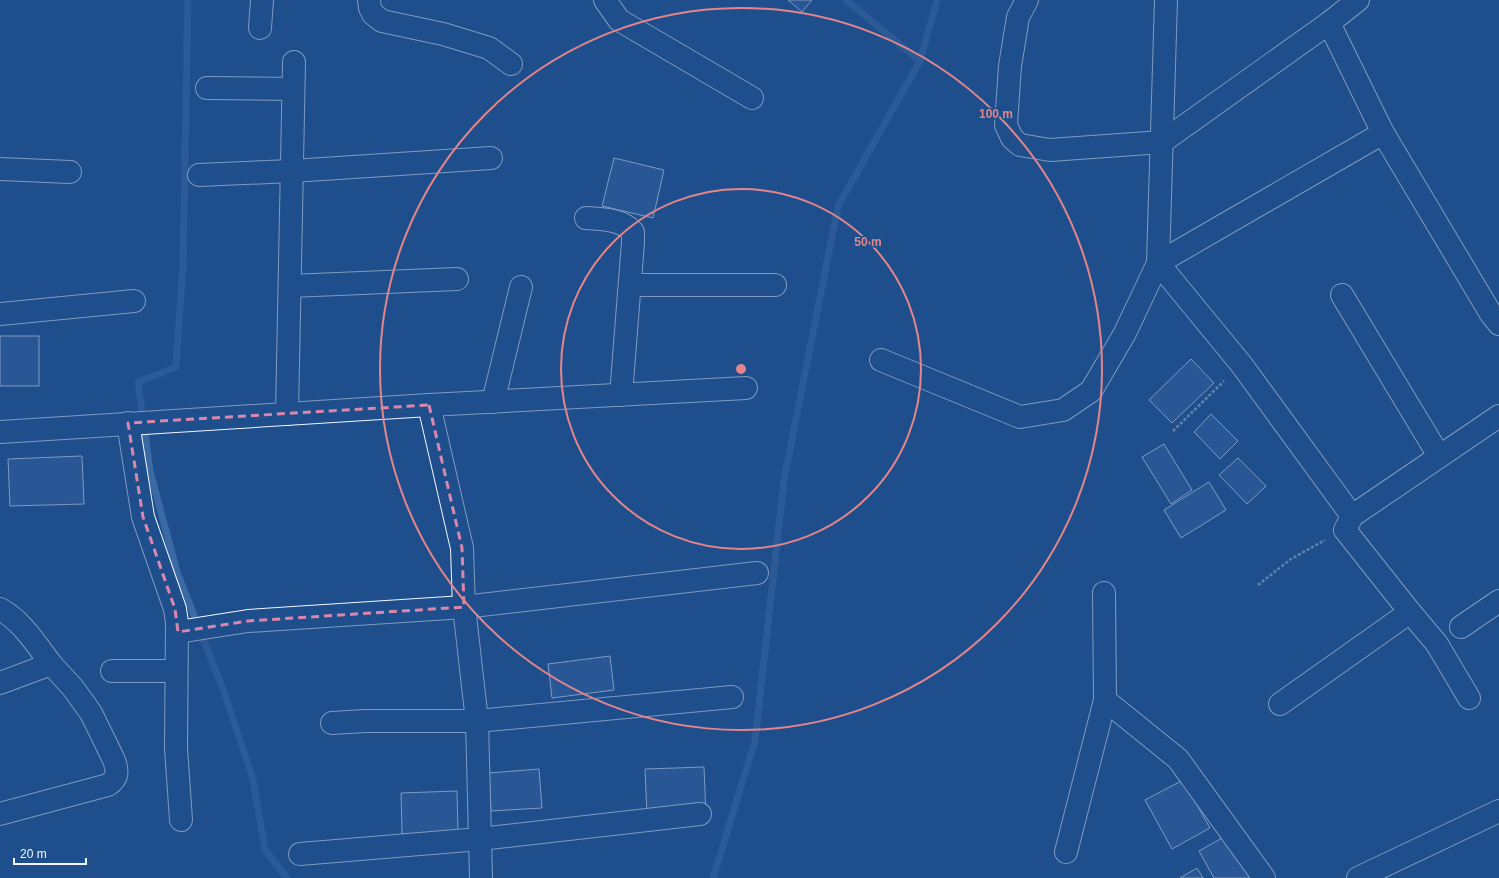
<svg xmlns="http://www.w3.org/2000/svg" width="1499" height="878" viewBox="0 0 1499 878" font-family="Helvetica,sans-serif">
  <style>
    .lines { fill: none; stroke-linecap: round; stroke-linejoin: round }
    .stream { stroke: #3b69a3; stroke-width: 7 }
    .building { fill: #3563a3; stroke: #f2f6ff }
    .minor-casing { stroke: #f2f6ff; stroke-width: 24 }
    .path { stroke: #b3c4dc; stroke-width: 2.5; stroke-dasharray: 3 2; stroke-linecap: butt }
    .minor { stroke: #1f4e8c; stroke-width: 22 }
    .marked { fill: none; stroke: #da87ad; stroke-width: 3; stroke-dasharray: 8 5; stroke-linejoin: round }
    .ring { fill: none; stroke: #e38589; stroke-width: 2 }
    .centre { fill: #e38589; stroke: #1f4e8c; stroke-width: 2 }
    .ring-label { font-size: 12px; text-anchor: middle; font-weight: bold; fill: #e38589; stroke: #1f4e8c; stroke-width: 3; stroke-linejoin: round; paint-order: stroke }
  </style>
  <rect width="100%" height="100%" fill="#1f4e8c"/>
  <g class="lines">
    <g class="stream">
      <polyline points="188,0 183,265 176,367 138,382 150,471 177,572 224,692 253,779 265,850 287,878"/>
      <polyline points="846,0 920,61"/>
      <polyline points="713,878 755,741 784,480 838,206 920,61 937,0"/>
    </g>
  </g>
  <g class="building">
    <polygon points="788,0 812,0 802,12"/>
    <polygon points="614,158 664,170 653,218 602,206"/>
    <rect x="0" y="336" width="39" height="50"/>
    <polygon points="1191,359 1214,383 1172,423 1149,400"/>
    <polygon points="1211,414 1238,441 1220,459 1194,432"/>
    <polygon points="1164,444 1192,490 1171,504 1142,457"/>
    <polygon points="82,456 84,504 10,506 8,459"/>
    <polygon points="1238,458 1266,486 1247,504 1219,475"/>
    <polygon points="1209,482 1226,510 1181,538 1164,510"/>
    <polygon points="610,656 614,690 552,698 548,664"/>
    <polygon points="704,767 706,814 647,816 645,769"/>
    <polygon points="539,769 542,808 491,811 489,773"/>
    <polygon points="1183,780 1210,828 1172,849 1145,800"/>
    <polygon points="457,791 458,832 402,834 401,793"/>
    <polygon points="1229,834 1253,878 1214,878 1199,851"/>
    <polygon points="1197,868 1203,878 1180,878"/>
  </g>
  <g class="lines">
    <defs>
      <g id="minor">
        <polyline points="369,0 370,8 373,14 382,21 443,34 489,48 511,64"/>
        <polyline points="605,0 619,20 752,98"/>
        <polyline points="1027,0 1018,17 1010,66 1006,125 1012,138 1020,145 1050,150 1162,142 1329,23 1358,0"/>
        <polyline points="1329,23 1383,133 1491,314 1499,324"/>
        <polyline points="260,28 262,0"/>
        <polyline points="207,88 293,89"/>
        <polyline points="0,169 70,172"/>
        <polyline points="199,175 292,171 491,158"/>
        <path d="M586 218C601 219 622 219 633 232V242L621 395"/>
        <polyline points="1158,263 1241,364 1352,516"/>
        <polyline points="1158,263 1383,133"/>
        <polyline points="630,285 775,285"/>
        <polyline points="290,286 457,279"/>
        <polyline points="1342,295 1439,456"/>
        <polyline points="0,314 134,301"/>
        <polyline points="881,360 1020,417 1063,410 1091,391 1125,333 1158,263 1166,0"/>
        <polyline points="493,402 521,287"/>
        <polyline points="429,405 462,548 464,607 477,721 481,878"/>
        <polyline points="287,414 294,62"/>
        <polyline points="128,423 143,517 175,609 177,623 176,748 181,820"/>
        <polyline points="0,432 429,405 746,388"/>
        <path d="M0 609C22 621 36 644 51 664"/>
        <polyline points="1461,627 1499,601"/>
        <polyline points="178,632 248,621 464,607 757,573"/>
        <polyline points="112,671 176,671"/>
        <path d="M0 683 51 664 73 688 91 713 114 760C118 772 118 778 108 785L0 814"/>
        <polyline points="1469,698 1437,644 1410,612 1345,530 1352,516 1499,416"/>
        <polyline points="1105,700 1178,759 1264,878"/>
        <polyline points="1280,704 1410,612"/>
        <polyline points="332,723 365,721 477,721 732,697"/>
        <polyline points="1066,852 1105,700 1104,593"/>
        <polyline points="300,854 480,839 700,814"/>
        <polyline points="1358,878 1499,811"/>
      </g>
    </defs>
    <use href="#minor" class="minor-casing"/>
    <g class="path">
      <polyline points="1173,431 1224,381"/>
      <polyline points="1258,585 1291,559 1325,540"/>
    </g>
    <use href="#minor" class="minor"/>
  </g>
  <path d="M0 0H1499V878H0ZM429 405 462 548 464 607 248 621 178 632 175 609 143 517 128 423Z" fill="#1f4e8c" fill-opacity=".55" fill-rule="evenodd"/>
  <path class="marked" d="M429 405 462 548 464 607 248 621 178 632 175 609 143 517 128 423Z"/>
  <g class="ring">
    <circle cx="741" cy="369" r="180"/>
    <circle cx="741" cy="369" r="361"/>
  </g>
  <circle cx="741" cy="369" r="6" class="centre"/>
  <g class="ring-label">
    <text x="996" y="118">100 m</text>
    <text x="868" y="246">50 m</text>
  </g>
  <path d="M14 858v6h72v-6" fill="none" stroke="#f2f6ff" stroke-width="2"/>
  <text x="20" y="858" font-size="12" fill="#f2f6ff" stroke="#1f4e8c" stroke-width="3" paint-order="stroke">20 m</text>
</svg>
